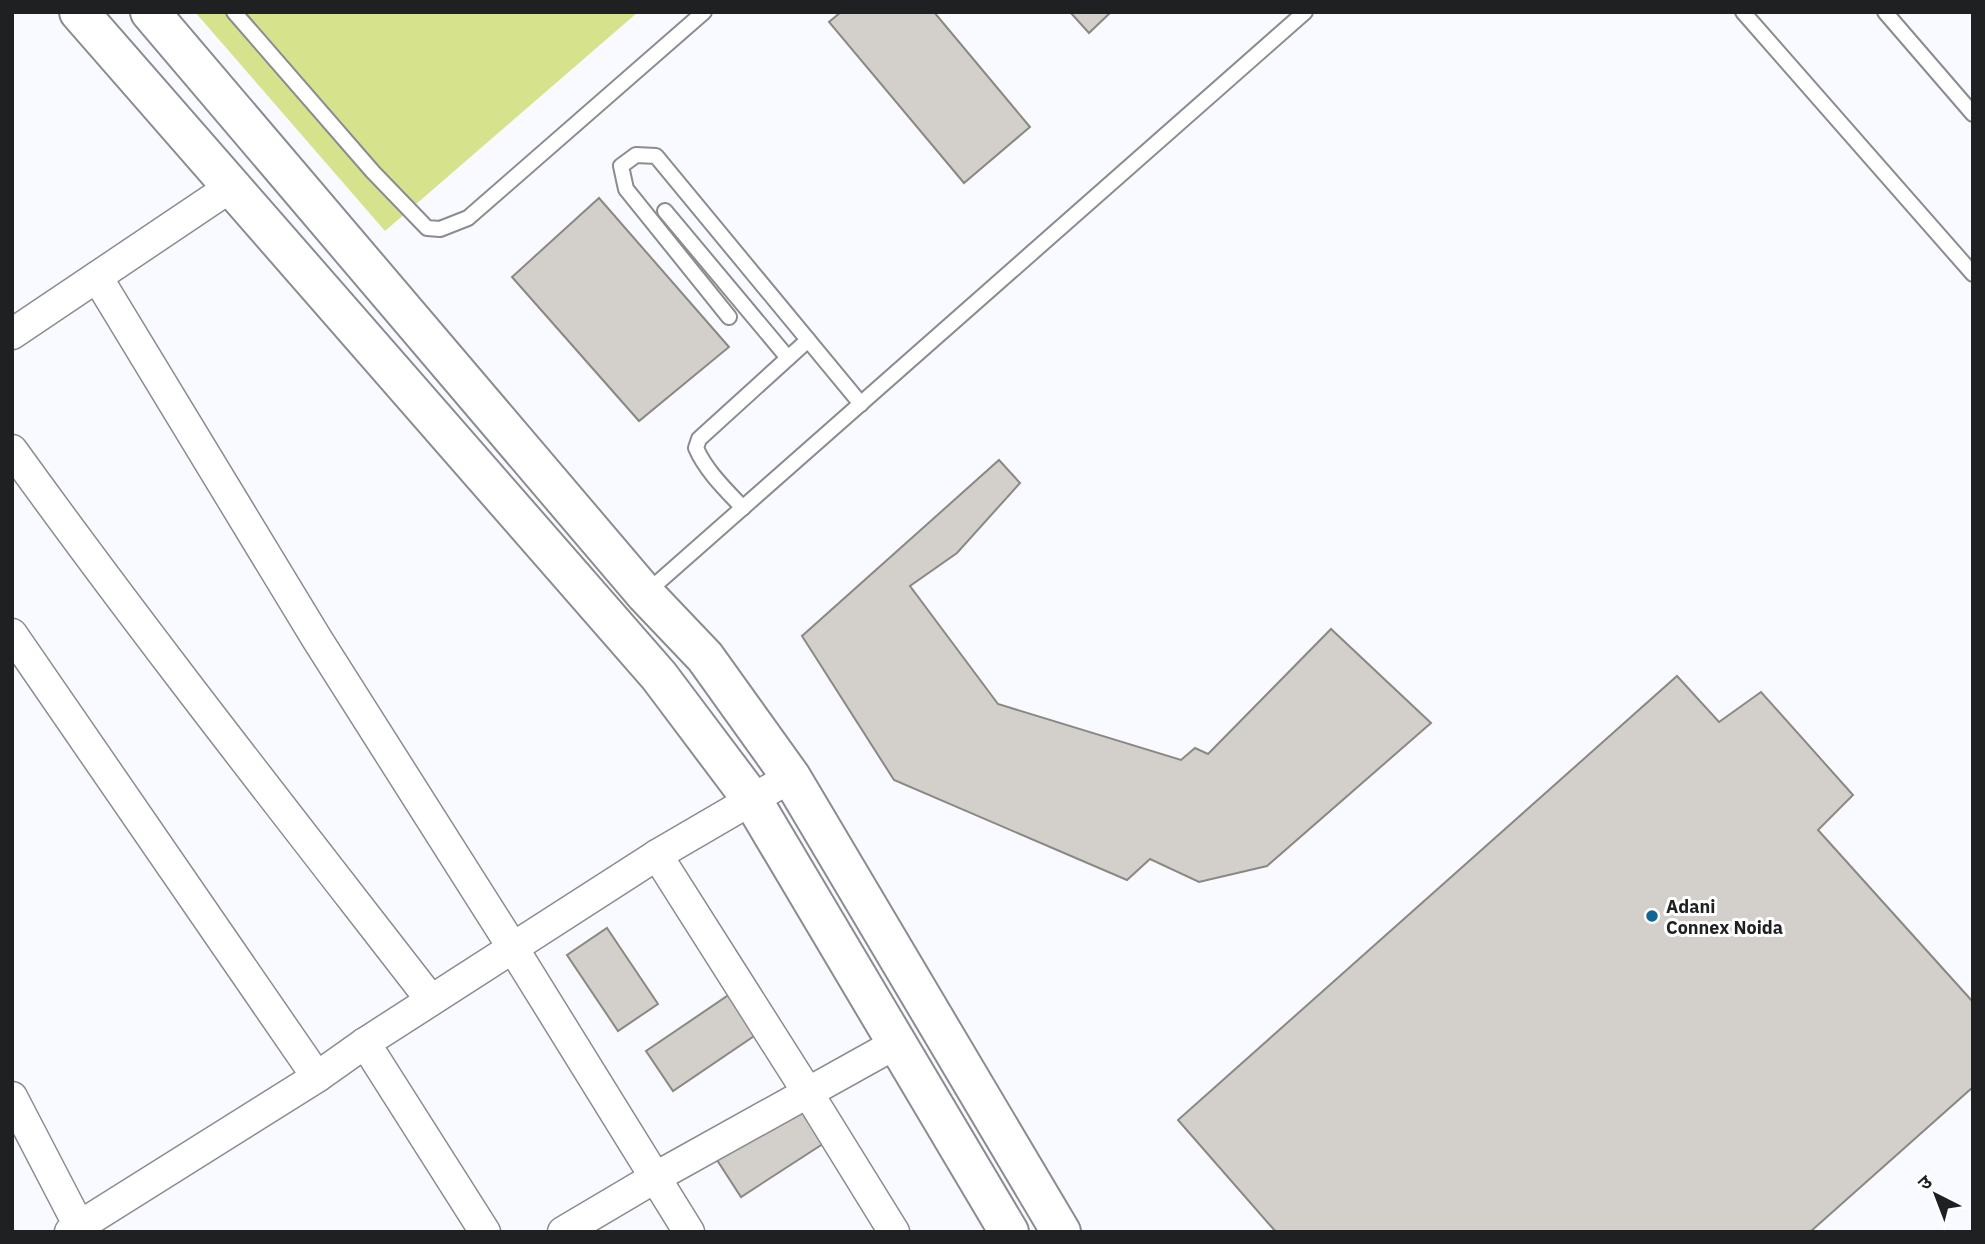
<svg xmlns="http://www.w3.org/2000/svg" width="1985" height="1244" viewBox="0 0 1985 1244" font-family="'IBM Plex Sans','Noto Sans Devanagari',sans-serif">
  <style>
    .green { fill: #d6e28c }
    .building { fill: #d3d0cc; stroke: #8b8884; stroke-width: 2 }
    .lines { fill: none; stroke-linecap: round; stroke-linejoin: round }
    .lane-casing { stroke: #8a8c90; stroke-width: 18 }
    .street-casing { stroke: #8a8c90; stroke-width: 33 }
    .secondary-casing { stroke: #8a8c90; stroke-width: 42 }
    .lane { stroke: #fff; stroke-width: 14 }
    .street { stroke: #fff; stroke-width: 30 }
    .secondary { stroke: #fff; stroke-width: 38 }
    .poi-dot { fill: #126495; stroke: #fff; stroke-width: 2.5 }
    .labels { text-anchor: middle; dominant-baseline: central; stroke-width: 6; stroke-linejoin: round; paint-order: stroke }
    .poi-label { font-size: 18px; font-weight: bold; fill: #1f2022; stroke: #fff; text-anchor: start }
  </style>
  <rect width="100%" height="100%" fill="#f8faff"/>
  <polygon class="green" points="195,12 638,12 385,231"/>
  <g class="building">
    <polygon points="841,12 934,12 1030,127 964,183 829,22"/>
    <polygon points="1070,12 1111,12 1089,33"/>
    <polygon points="599,198 729,347 639,421 512,277"/>
    <polygon points="999,460 1020,483 957,553 910,586 998,704 1181,760 1195,748 1208,754 1331,629 1431,723 1267,866 1199,882 1150,859 1127,880 894,780 802,636"/>
    <polygon points="1677,676 1719,722 1761,692 1853,795 1818,830 1973,1002 1973,1087 1810,1232 1276,1232 1178,1120"/>
    <polygon points="607,928 658,1004 618,1031 567,955"/>
    <polygon points="733,992 760,1032 673,1091 646,1051"/>
    <polygon points="808,1101 832,1138 741,1197 717,1160"/>
  </g>
  <g class="lines">
    <defs>
      <g id="lane">
        <polyline points="234,12 373,172 427,228 440,229 468,218 704,12"/>
        <polyline points="1743,12 1973,274"/>
        <polyline points="1885,12 1973,114"/>
        <polyline points="665,211 788,358"/>
        <polyline points="729,317 626,189 621,166 636,155 656,156 861,404"/>
        <path d="M743 508C726 490 706 471 696 448L699 439 808 340"/>
        <polyline points="646,593 1305,12"/>
      </g>
      <g id="street">
        <polyline points="97,277 317,639 513,948 689,1232"/>
        <polyline points="12,334 232,186"/>
        <path d="M12 450C147 637 290 818 431 1000"/>
        <polyline points="12,634 317,1077"/>
        <polyline points="657,855 808,1093 894,1232"/>
        <polyline points="365,1043 485,1232"/>
        <polyline points="12,1097 79,1226"/>
        <polyline points="70,1232 317,1077 365,1043 657,855 791,777"/>
        <polyline points="563,1232 656,1177 897,1043"/>
      </g>
      <g id="secondary">
        <polyline points="79,12 659,676 753,801 1009,1232"/>
        <polyline points="150,12 645,594 705,657 791,777 1061,1232"/>
      </g>
    </defs>
    <use href="#lane" class="lane-casing"/>
    <use href="#street" class="street-casing"/>
    <use href="#secondary" class="secondary-casing"/>
    <use href="#lane" class="lane"/>
    <use href="#street" class="street"/>
    <use href="#secondary" class="secondary"/>
  </g>
  <circle class="poi-dot" cx="1652" cy="916" r="7"/>
  <g class="labels">
    <g class="poi-label">
      <text x="1666" y="906">Adani<tspan x="1666" dy="21">Connex Noida</tspan></text>
    </g>
  </g>
  <rect width="1985" height="1244" fill="none" stroke="#1f2022" stroke-width="28"/>
  <g transform="translate(1936 1195) rotate(318)" stroke="#ffffff" stroke-width="5" paint-order="stroke">
  <path d="M0-5L12 26L0 18L-12 26Z" fill="#1f2022"/>
  <text y="-10" font-size="19" font-weight="bold" text-anchor="middle" fill="#1f2022">उ</text>
  </g>
</svg>
